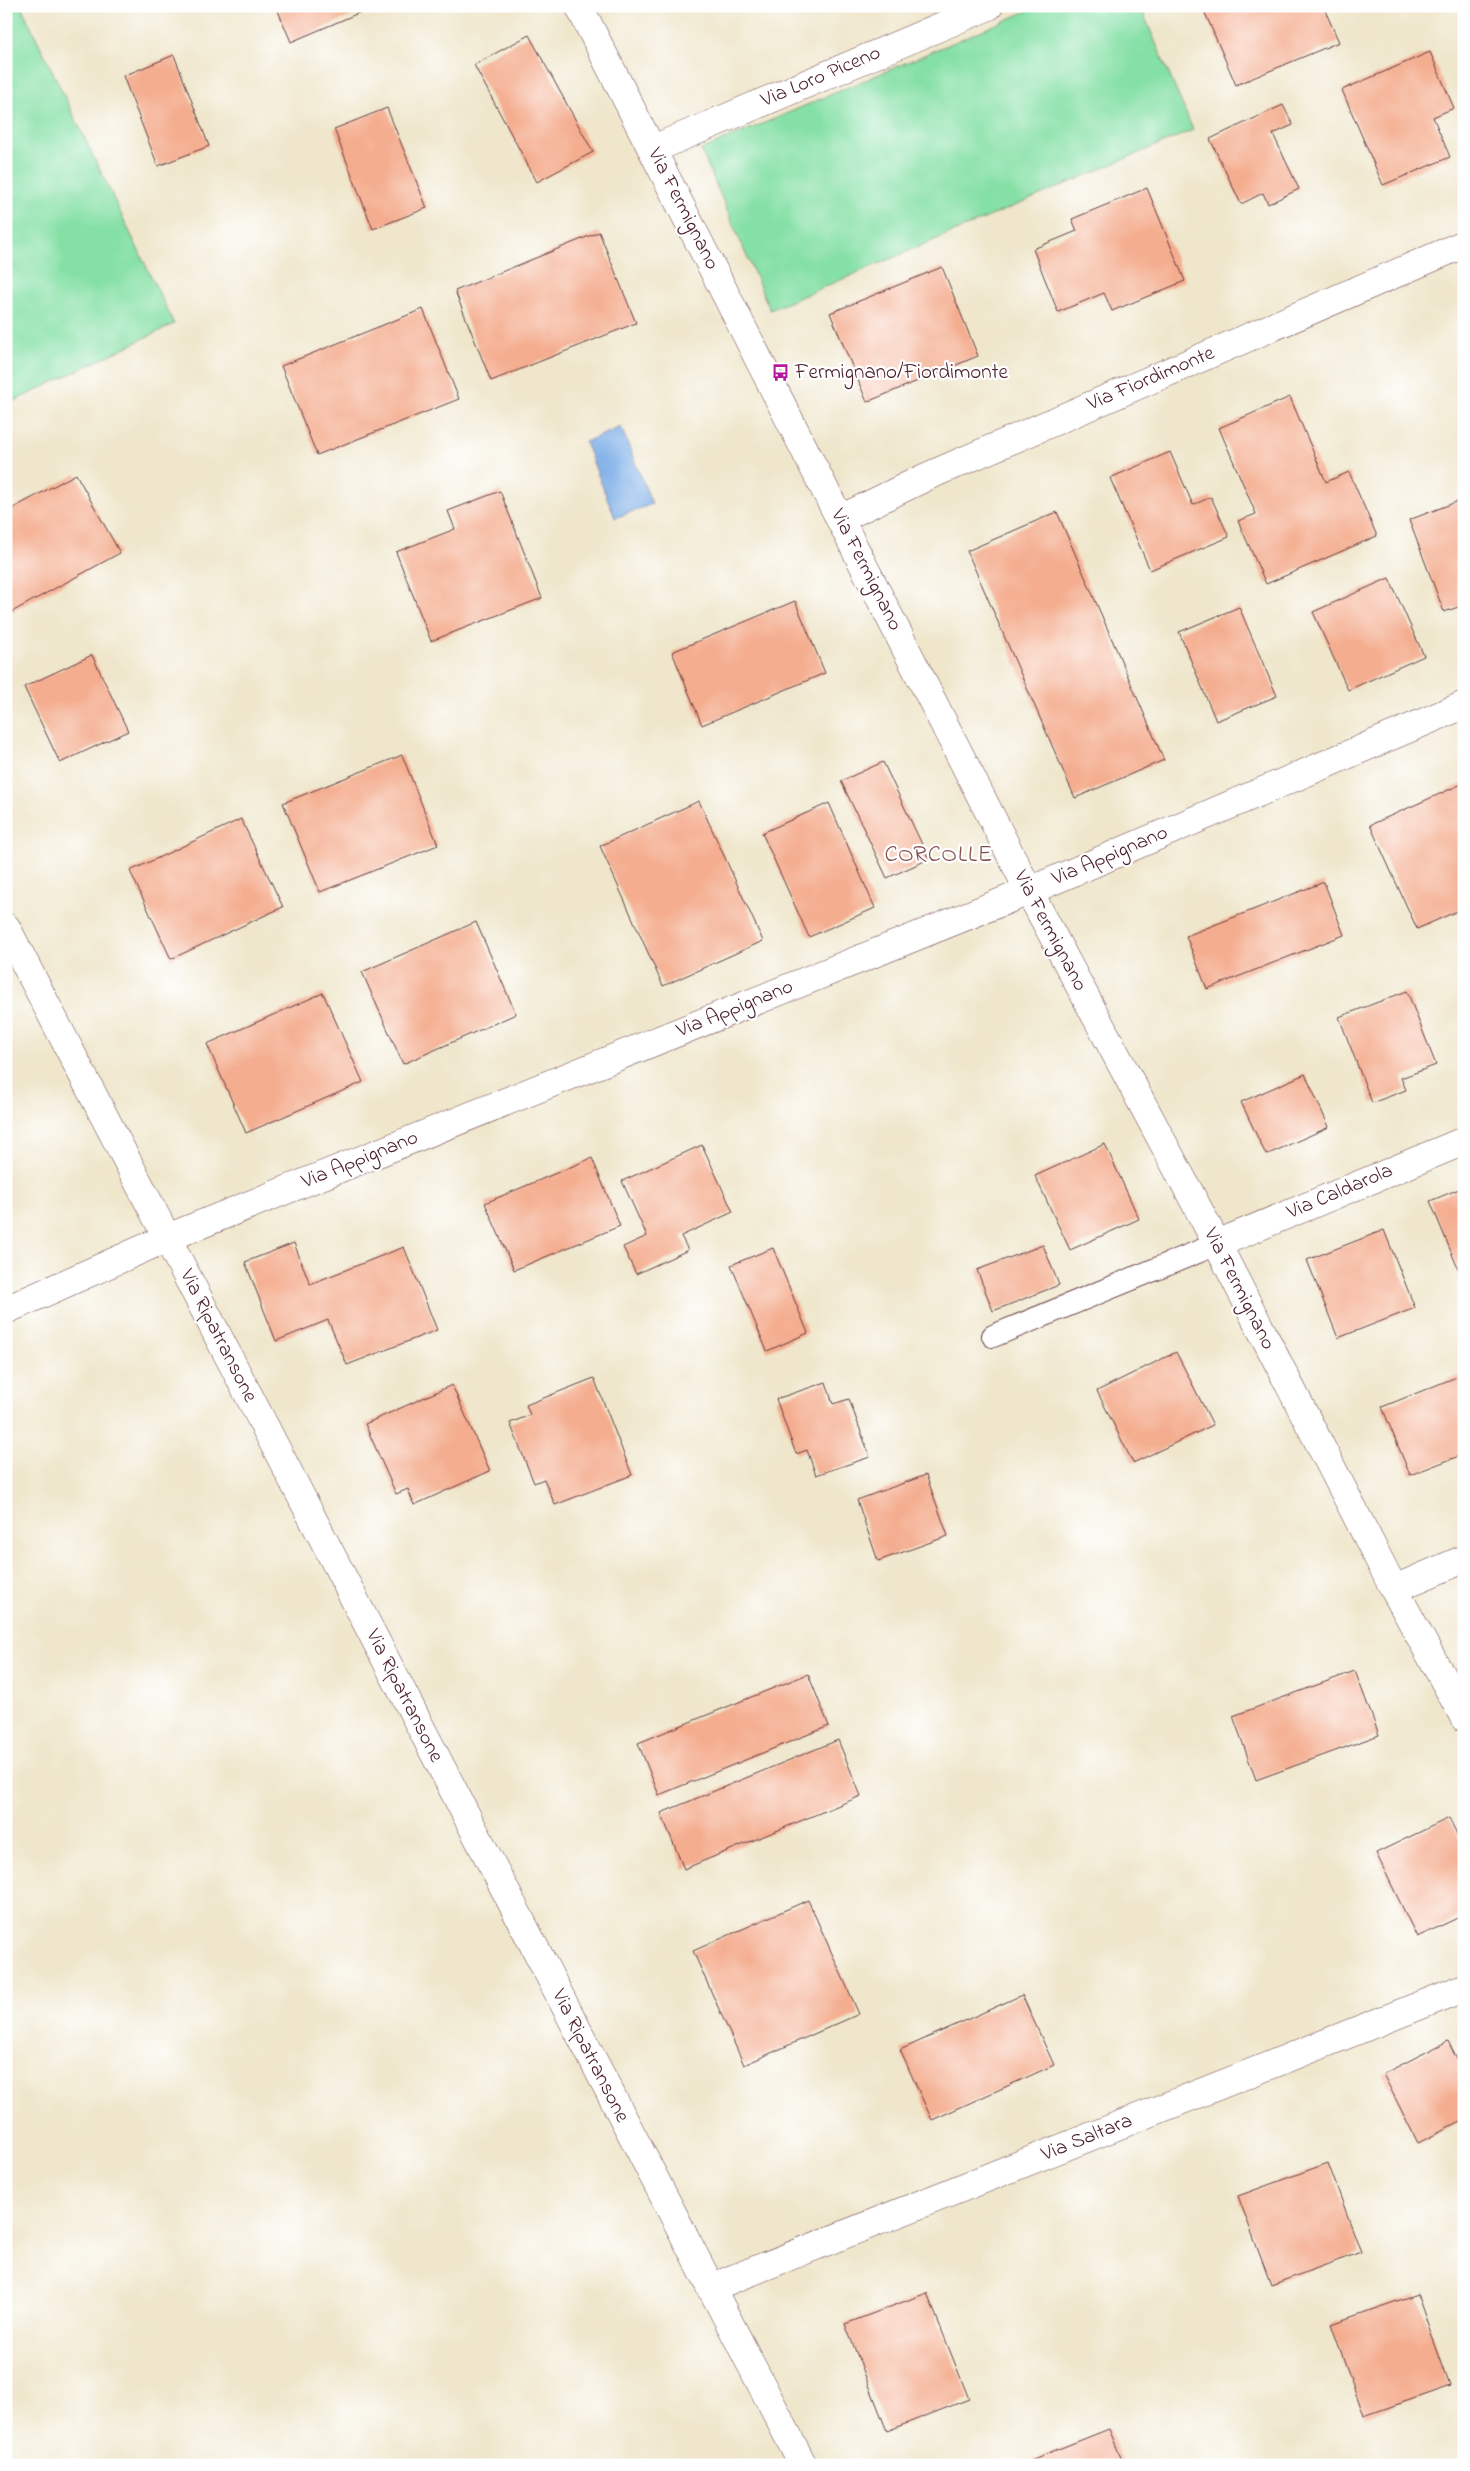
<svg xmlns="http://www.w3.org/2000/svg" width="1470" height="2471" viewBox="0 0 1470 2471" font-family="'Indie Flower',sans-serif">
  <style>
    .green { fill: #85e0a6; stroke: #688068 }
    .water { fill: #7cade7; stroke: #636689 }
    .building { fill: #f4ad8f }
    .lines { fill: none; stroke-linecap: round; stroke-linejoin: round }
    .lane-casing { stroke: #633d43; stroke-width: 24 }
    .street-casing { stroke: #633d43; stroke-width: 29 }
    .lane { stroke: #fff; stroke-width: 22 }
    .street { stroke: #fff; stroke-width: 28 }
    .labels { text-anchor: middle; dominant-baseline: central; stroke-width: 4.5; stroke-linejoin: round; paint-order: stroke }
    .street-label { font-size: 21px; fill: #4a1f2b; stroke: #fff }
    .poi-label { font-size: 21px; fill: #4a1f2b; stroke: #fff; text-anchor: start }
    .quarter-label { font-size: 24px; letter-spacing: 1px; fill: #86514e; stroke: #fff }
  </style>
  <rect width="100%" height="100%" fill="#fff"/>
  <filter id="ink" filterUnits="userSpaceOnUse"><feTurbulence type="fractalNoise" baseFrequency=".02" numOctaves="2"/><feDisplacementMap in="SourceGraphic" scale="10" xChannelSelector="R" yChannelSelector="G"/><feConvolveMatrix kernelMatrix="1 2 1 2 8 2 1 2 1" color-interpolation-filters="sRGB"/></filter>
  <filter id="wash" filterUnits="userSpaceOnUse"><feTurbulence type="fractalNoise" baseFrequency=".0096" numOctaves="4" result="noise"/><feDisplacementMap in="SourceGraphic" scale="20" xChannelSelector="R" yChannelSelector="G"/><feGaussianBlur stdDeviation="1.12" result="paint"/><feColorMatrix in="noise" values="0 0 0 0 0 0 0 0 0 0 0 0 0 0 0 0 0 1.4 0 .05"/><feComposite in="paint" operator="in"/></filter>
  <g filter="url(#wash)">
    <rect width="100%" height="100%" fill="#efe6cb"/>
    <g class="green">
      <polygon points="6,6 21,6 174,324 6,405"/>
      <polygon points="1039,6 1140,6 1193,130 770,310 701,150"/>
    </g>
    <polygon class="water" points="621,427 652,504 615,518 585,442"/>
    <g id="blocks">
      <g class="building">
        <polygon points="276,6 375,6 291,42"/>
        <polygon points="1202,6 1323,6 1339,42 1236,85"/>
        <polygon points="529,35 593,152 537,182 474,65"/>
        <polygon points="1430,52 1454,108 1433,117 1450,157 1383,185 1342,90"/>
        <polygon points="174,55 209,146 158,166 123,76"/>
        <polygon points="1283,105 1293,125 1273,134 1299,189 1268,204 1263,193 1241,204 1210,139"/>
        <polygon points="387,108 427,208 373,229 334,129"/>
        <polygon points="1147,188 1185,281 1112,311 1104,293 1058,312 1033,249 1077,231 1072,219"/>
        <polygon points="599,232 636,323 491,381 455,291"/>
        <polygon points="942,267 978,356 867,402 830,313"/>
        <polygon points="423,309 459,399 317,455 281,366"/>
        <polygon points="1290,397 1326,482 1349,472 1377,536 1266,584 1238,521 1256,514 1219,428"/>
        <polygon points="1170,452 1193,505 1211,497 1229,537 1150,570 1110,478"/>
        <polygon points="76,474 120,553 8,614 6,610 6,512"/>
        <polygon points="500,491 542,598 431,641 396,552 455,529 448,511"/>
        <polygon points="1464,499 1464,605 1444,612 1409,520"/>
        <polygon points="1057,512 1164,760 1075,798 967,551"/>
        <polygon points="1389,578 1424,656 1348,690 1313,612"/>
        <polygon points="795,601 825,673 702,725 672,652"/>
        <polygon points="1239,607 1277,696 1216,721 1179,632"/>
        <polygon points="92,655 128,731 60,763 24,687"/>
        <polygon points="402,755 438,845 320,892 283,803"/>
        <polygon points="883,762 929,859 887,878 841,781"/>
        <polygon points="1464,783 1464,886 1461,887 1464,892 1464,908 1417,929 1370,825"/>
        <polygon points="699,801 763,941 663,986 600,846"/>
        <polygon points="829,803 875,908 809,937 762,833"/>
        <polygon points="241,819 283,907 171,959 130,871"/>
        <polygon points="1324,882 1344,935 1207,989 1186,936"/>
        <polygon points="476,922 516,1014 403,1064 362,972"/>
        <polygon points="1407,991 1436,1065 1401,1078 1406,1090 1372,1103 1339,1017"/>
        <polygon points="323,993 363,1082 246,1133 207,1044"/>
        <polygon points="1305,1074 1329,1127 1266,1155 1241,1102"/>
        <polygon points="1105,1144 1139,1219 1070,1250 1035,1176"/>
        <polygon points="702,1145 733,1212 681,1236 688,1250 636,1274 623,1247 647,1236 622,1181"/>
        <polygon points="592,1158 620,1226 514,1270 485,1203"/>
        <polygon points="1464,1187 1464,1283 1430,1201"/>
        <polygon points="1384,1230 1415,1308 1338,1338 1307,1260"/>
        <polygon points="294,1243 310,1284 404,1247 437,1330 347,1365 328,1320 276,1341 245,1262"/>
        <polygon points="1043,1245 1059,1285 993,1311 977,1270"/>
        <polygon points="773,1248 808,1333 767,1351 731,1265"/>
        <polygon points="1176,1352 1213,1425 1133,1463 1097,1391"/>
        <polygon points="1464,1374 1464,1454 1410,1475 1382,1407"/>
        <polygon points="594,1378 632,1475 555,1505 544,1479 534,1483 510,1423 530,1415 526,1405"/>
        <polygon points="826,1382 833,1404 849,1399 870,1457 816,1475 807,1450 796,1454 776,1399"/>
        <polygon points="452,1385 490,1471 414,1505 408,1489 396,1494 365,1424"/>
        <polygon points="926,1475 948,1536 878,1561 857,1500"/>
        <polygon points="1355,1671 1379,1735 1256,1780 1233,1716"/>
        <polygon points="808,1674 829,1726 659,1795 638,1743"/>
        <polygon points="838,1740 861,1796 684,1869 661,1813"/>
        <polygon points="1449,1818 1464,1848 1464,1915 1417,1937 1376,1853"/>
        <polygon points="808,1900 859,2014 744,2065 693,1951"/>
        <polygon points="1022,1995 1054,2065 932,2120 900,2050"/>
        <polygon points="1448,2041 1464,2074 1464,2120 1418,2143 1383,2074"/>
        <polygon points="1328,2163 1361,2252 1271,2285 1238,2196"/>
        <polygon points="927,2293 969,2399 887,2431 845,2324"/>
        <polygon points="1417,2294 1450,2386 1364,2416 1331,2324"/>
        <polygon points="1109,2429 1124,2465 1018,2465"/>
      </g>
    </g>
  </g>
  <g filter="url(#ink)">
    <use href="#blocks" fill-opacity="0" stroke="#633d43" stroke-width="1"/>
    <g class="lines">
      <defs>
        <polyline id="lane" points="993,1336 1217,1244"/>
        <g id="street">
          <polyline points="579,6 1029,891 1217,1244 1394,1589 1464,1717"/>
          <polyline points="653,149 989,6"/>
          <polyline points="840,519 926,477 1464,244"/>
          <polyline points="6,927 803,2465"/>
          <polyline points="1217,1244 1464,1141"/>
          <polyline points="6,1310 167,1238 1029,891 1464,705"/>
          <polyline points="1394,1589 1464,1559"/>
          <polyline points="710,2288 1464,1988"/>
        </g>
      </defs>
      <use href="#lane" class="lane-casing"/>
      <use href="#street" class="street-casing"/>
      <use href="#lane" class="lane"/>
      <use href="#street" class="street"/>
    </g>
  </g>
  <defs>
    <symbol id="bus-bare" viewBox="-9 -9 18 18"><path d="M-5-6H5V4H4V6H2V4H-2V6H-4V4H-5ZM-3.5-4V0h7V-4ZM-3.5 1.2v1.5H-2V1.2ZM2 1.2v1.5H3.5V1.2Z" fill="#b5179e" stroke="#fff" stroke-width="2.5" paint-order="stroke"/></symbol>
  </defs>
  <g fill-rule="evenodd">
    <use href="#bus-bare" x="768" y="360" width="25" height="25"/>
  </g>
  <g class="labels">
    <g class="street-label">
      <text transform="translate(821 77) rotate(-23)">Via Loro Piceno</text>
      <text transform="translate(683 209) rotate(63)">Via Fermignano</text>
      <text transform="translate(1151 379) rotate(-23)">Via Fiordimonte</text>
      <text transform="translate(866 570) rotate(63)">Via Fermignano</text>
      <text transform="translate(1110 856) rotate(-23)">Via Appignano</text>
      <text transform="translate(1050 931) rotate(62)">Via Fermignano</text>
      <text transform="translate(735 1009) rotate(-22)">Via Appignano</text>
      <text transform="translate(360 1160) rotate(-22)">Via Appignano</text>
      <text transform="translate(1340 1192) rotate(-23)">Via Caldarola</text>
      <text transform="translate(1239 1289) rotate(63)">Via Fermignano</text>
      <text transform="translate(218 1336) rotate(63)">Via Ripatransone</text>
      <text transform="translate(404 1696) rotate(63)">Via Ripatransone</text>
      <text transform="translate(590 2056) rotate(63)">Via Ripatransone</text>
      <text transform="translate(1087 2138) rotate(-22)">Via Saltara</text>
    </g>
    <g class="poi-label">
      <text x="795" y="373">Fermignano/Fiordimonte</text>
    </g>
    <g class="quarter-label">
      <text x="939" y="855">CORCOLLE</text>
    </g>
  </g>
  <rect width="1470" height="2471" fill="none" stroke="#fff" stroke-width="25"/>
</svg>
